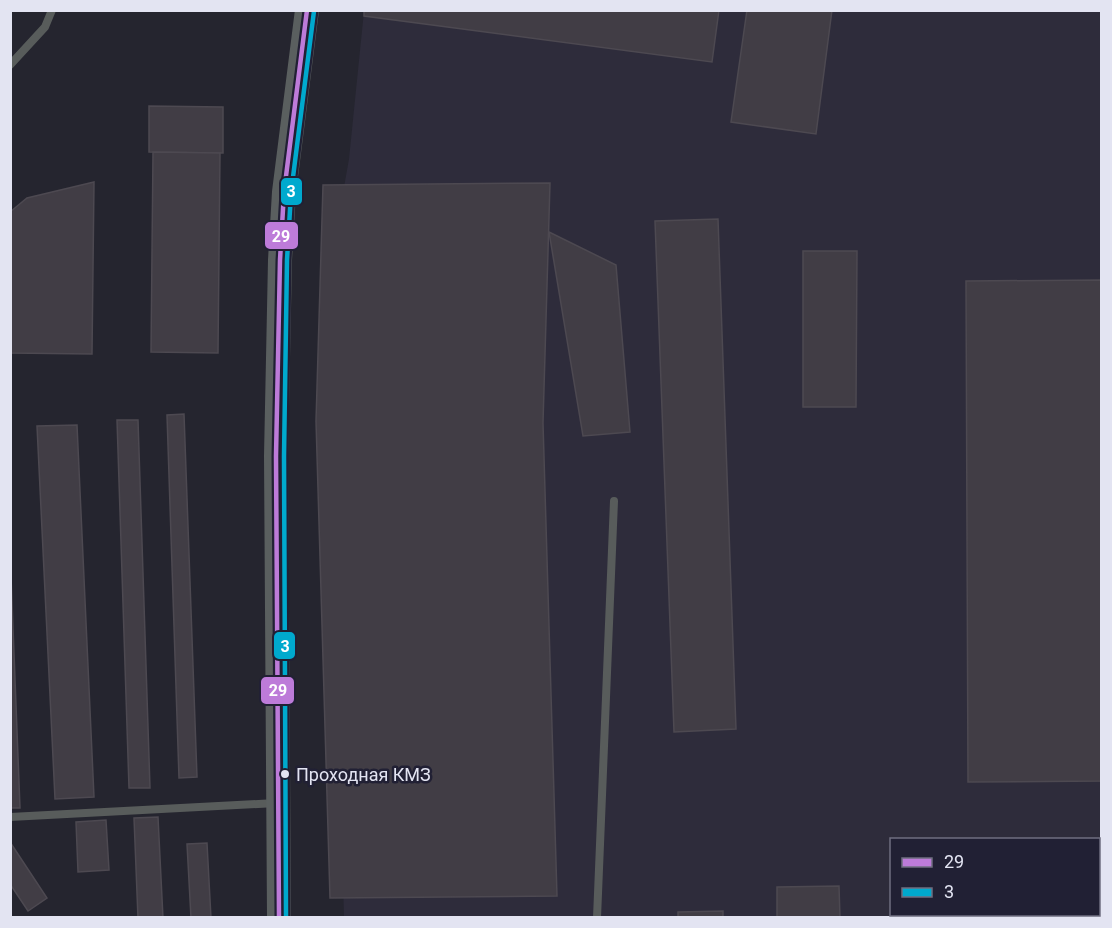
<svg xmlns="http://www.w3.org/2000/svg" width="1112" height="928" viewBox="0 0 1112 928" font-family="Roboto,sans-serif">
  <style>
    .industrial { fill: #2e2c3b; fill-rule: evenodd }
    .building { fill: #413d45; stroke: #4d4951; stroke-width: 1.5 }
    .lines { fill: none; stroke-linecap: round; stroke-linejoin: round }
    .service { stroke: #585c5b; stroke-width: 8 }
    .secondary { stroke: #5a5f5f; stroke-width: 24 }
    .bus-1-casing { stroke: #212034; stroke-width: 9 }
    .bus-2-casing { stroke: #212034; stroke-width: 9 }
    .bus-1 { stroke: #bd7bd9; stroke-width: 4.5 }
    .bus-2 { stroke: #00a9ce; stroke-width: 4.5 }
    .bus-dot { fill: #e3e4f2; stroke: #212034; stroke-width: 2 }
    .labels { text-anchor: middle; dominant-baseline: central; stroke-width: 5; stroke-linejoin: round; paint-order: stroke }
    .bus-label { font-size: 18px; fill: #e3e4f2; stroke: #212034; text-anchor: start }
    .line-badge { stroke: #212034; stroke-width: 2 }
    .badge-label { font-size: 16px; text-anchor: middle; font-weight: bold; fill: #fff }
  </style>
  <rect width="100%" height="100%" fill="#25252f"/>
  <path class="industrial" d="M364 11H1101V917L344 918 331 428 339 215 349 159ZM892 840H1098V914H892Z"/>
  <g class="building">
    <polygon points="364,10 719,10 712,62 364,16"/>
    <polygon points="747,10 832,10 816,134 731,122"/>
    <polygon points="149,106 223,107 223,153 149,152"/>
    <polygon points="153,152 220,153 218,353 151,352"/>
    <polygon points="94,182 92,354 10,353 10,212 27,198"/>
    <polygon points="550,183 543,423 557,896 330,898 316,421 323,185"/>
    <polygon points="718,219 736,729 674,732 655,221"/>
    <polygon points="549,232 616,265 630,432 583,436"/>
    <polygon points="803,251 857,251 856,407 803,407"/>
    <polygon points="1102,280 1102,781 968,782 966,281"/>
    <polygon points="184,414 197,777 179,778 167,415"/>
    <polygon points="117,420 138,420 150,788 129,788"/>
    <polygon points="77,425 94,797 55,799 37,426"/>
    <polygon points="10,550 20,808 10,808"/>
    <polygon points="158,817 163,918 138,918 134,818"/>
    <polygon points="106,820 109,870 78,872 76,822"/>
    <polygon points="10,842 47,898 28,911 10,884"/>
    <polygon points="207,843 211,918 191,918 187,844"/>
    <polygon points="1098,859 1102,859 1102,918 1025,918 1025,914 1098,914"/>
    <polygon points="839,886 840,918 777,918 777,887"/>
    <polygon points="723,911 723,918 678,918 678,912"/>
    <rect x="960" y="914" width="64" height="4"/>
  </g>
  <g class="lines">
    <g class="service">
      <polyline points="10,65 45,27 52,10"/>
      <polyline points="10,817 276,803"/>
      <polyline points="597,918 614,501"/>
    </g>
    <polyline class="secondary" points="279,918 276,456 280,260 284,192 307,10"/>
    <defs>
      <polyline id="bus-1" points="279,918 276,456 280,260 284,192 307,10"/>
      <polyline id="bus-2" points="286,918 284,456 287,260 291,193 314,11"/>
    </defs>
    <use href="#bus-1" class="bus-1-casing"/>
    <use href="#bus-2" class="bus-2-casing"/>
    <use href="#bus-1" class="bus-1"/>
    <use href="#bus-2" class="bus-2"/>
  </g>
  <circle class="bus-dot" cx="285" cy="774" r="5"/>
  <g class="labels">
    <g class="bus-label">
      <text x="296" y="774">Проходная КМЗ</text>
    </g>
  </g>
  <g class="line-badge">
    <rect x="280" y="177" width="23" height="29" rx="6" fill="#00a9ce"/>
    <rect x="264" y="221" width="35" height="29" rx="6" fill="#bd7bd9"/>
    <rect x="273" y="631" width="23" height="29" rx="6" fill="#00a9ce"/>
    <rect x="260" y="676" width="35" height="29" rx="6" fill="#bd7bd9"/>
  </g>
  <g class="badge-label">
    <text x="291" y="197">3</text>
    <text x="281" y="242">29</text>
    <text x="285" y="652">3</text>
    <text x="278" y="696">29</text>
  </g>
  <rect width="1112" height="928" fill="none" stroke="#e3e4f2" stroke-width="24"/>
  <rect x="890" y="838" width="210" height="78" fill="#212034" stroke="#6f6e80" stroke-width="1.5"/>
  <rect x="902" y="858" width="30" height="9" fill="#bd7bd9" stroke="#6f6e80" stroke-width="1.5"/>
  <text x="944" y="868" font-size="18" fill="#e3e4f2">29</text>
  <rect x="902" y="888" width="30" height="9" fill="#00a9ce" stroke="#6f6e80" stroke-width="1.5"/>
  <text x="944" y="898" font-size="18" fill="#e3e4f2">3</text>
</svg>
